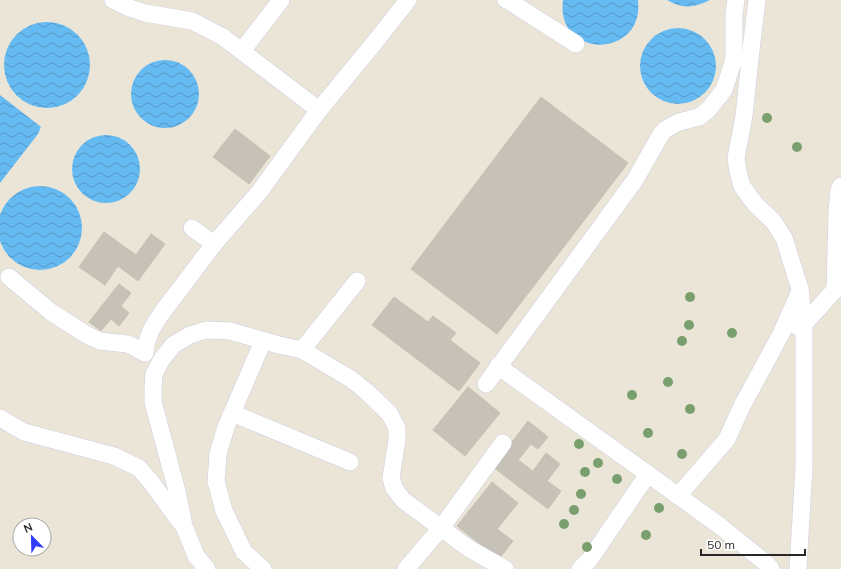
<svg xmlns="http://www.w3.org/2000/svg" width="841" height="569" viewBox="0 0 841 569" font-family="Mulish,sans-serif">
  <style>
    .water { fill: url(#water-waves) }
    .building { fill: #c6c2b8; stroke: #c6c1b2 }
    .lines { fill: none; stroke-linecap: round; stroke-linejoin: round }
    .minor-casing { stroke: #cdcee1; stroke-width: 18 }
    .minor { stroke: #fff; stroke-width: 17 }
    .tree { fill: #7a9f6e }
  </style>
  <defs>
    <pattern id="water-waves" width="16" height="10" patternUnits="userSpaceOnUse"><rect width="16" height="10" fill="#66baf2"/><path d="M0 5q4-4 8 0t8 0" fill="none" stroke="#5497c4"/></pattern>
  </defs>
  <rect width="100%" height="100%" fill="#ebe5d8"/>
  <g class="water">
    <path d="M563 0H638C645 59 555 60 563 0Z"/>
    <path d="M667 0H710C694 8 682 9 667 0Z"/>
    <circle cx="47" cy="65" r="43"/>
    <circle cx="678" cy="66" r="38"/>
    <circle cx="165" cy="94" r="34"/>
    <polygon points="0,95 36,123 41,127 38,134 0,183"/>
    <circle cx="106" cy="169" r="34"/>
    <circle cx="40" cy="228" r="42"/>
  </g>
  <g class="building">
    <polygon points="541,97 628,163 497,334 411,269"/>
    <polygon points="235,129 270,156 249,184 213,157"/>
    <polygon points="104,232 136,255 151,234 165,244 138,281 118,266 105,285 79,267"/>
    <polygon points="119,284 131,293 121,306 129,313 119,326 111,319 101,331 89,322"/>
    <polygon points="394,297 428,322 433,316 456,333 450,340 480,363 459,391 372,325"/>
    <polygon points="468,387 500,413 465,456 433,430"/>
    <polygon points="528,421 548,437 538,449 531,444 518,460 533,471 546,453 560,464 547,481 561,491 548,509 493,467"/>
    <polygon points="492,482 518,503 497,529 513,541 499,559 457,526"/>
  </g>
  <g class="lines">
    <defs>
      <g id="minor">
        <polyline points="113,0 127,7 145,13 192,21 223,37 319,110"/>
        <polyline points="506,0 509,1 576,44"/>
        <polyline points="757,0 752,41 744,116 736,158 738,172 742,186 755,204 773,221 784,238 800,289 804,324 804,467 798,569"/>
        <polyline points="242,51 281,0"/>
        <polyline points="192,228 214,244"/>
        <polyline points="9,277 51,312 87,335 100,341 127,344 132,346 145,353 146,344 151,330 161,314 214,244 260,191 319,110 375,42 408,0"/>
        <polyline points="835,290 837,212 839,191 841,186"/>
        <polyline points="798,327 804,324 841,283"/>
        <polyline points="263,341 226,427 218,454 216,481 224,511 244,552 263,569"/>
        <polyline points="302,350 357,281"/>
        <polyline points="498,366 720,526 767,564 771,569"/>
        <polyline points="486,384 635,180 661,134 666,129 679,122 699,117 708,110 724,90 734,59 734,14 736,0"/>
        <polyline points="232,413 350,462"/>
        <polyline points="0,418 24,432 114,456 139,468 151,482 181,523"/>
        <polyline points="678,496 727,439 742,406 781,334 800,291"/>
        <polyline points="207,569 196,556 184,526 177,491 153,402 153,388 154,374 162,359 173,345 190,335 206,330 230,331 279,345 302,350 351,379 367,392 389,413 397,428 397,440 391,478 394,488 403,500 468,548 505,569"/>
        <polyline points="406,569 441,528 503,443"/>
        <polyline points="580,569 590,559 648,474"/>
      </g>
    </defs>
    <use href="#minor" class="minor-casing"/>
    <use href="#minor" class="minor"/>
  </g>
  <g class="tree">
    <circle cx="767" cy="118" r="5"/>
    <circle cx="797" cy="147" r="5"/>
    <circle cx="690" cy="297" r="5"/>
    <circle cx="689" cy="325" r="5"/>
    <circle cx="732" cy="333" r="5"/>
    <circle cx="682" cy="341" r="5"/>
    <circle cx="668" cy="382" r="5"/>
    <circle cx="632" cy="395" r="5"/>
    <circle cx="690" cy="409" r="5"/>
    <circle cx="648" cy="433" r="5"/>
    <circle cx="579" cy="444" r="5"/>
    <circle cx="682" cy="454" r="5"/>
    <circle cx="598" cy="463" r="5"/>
    <circle cx="585" cy="472" r="5"/>
    <circle cx="617" cy="479" r="5"/>
    <circle cx="581" cy="494" r="5"/>
    <circle cx="659" cy="508" r="5"/>
    <circle cx="574" cy="510" r="5"/>
    <circle cx="564" cy="524" r="5"/>
    <circle cx="646" cy="535" r="5"/>
    <circle cx="587" cy="547" r="5"/>
  </g>
  <g transform="translate(32 537) rotate(337)"><circle r="19" fill="#ffffff" stroke="#a9a9a9"/>
  <path d="M0-3L7 15L0 10L-7 15Z" fill="#313cff"/>
  <text y="-6" font-size="11" font-weight="bold" text-anchor="middle" fill="#272727">N</text>
  </g>
  <path d="M701 549v6h104v-6" fill="none" stroke="#272727" stroke-width="2"/>
  <text x="707" y="549" font-size="12" fill="#272727" stroke="#ffffff" stroke-width="3" paint-order="stroke">50 m</text>
</svg>
